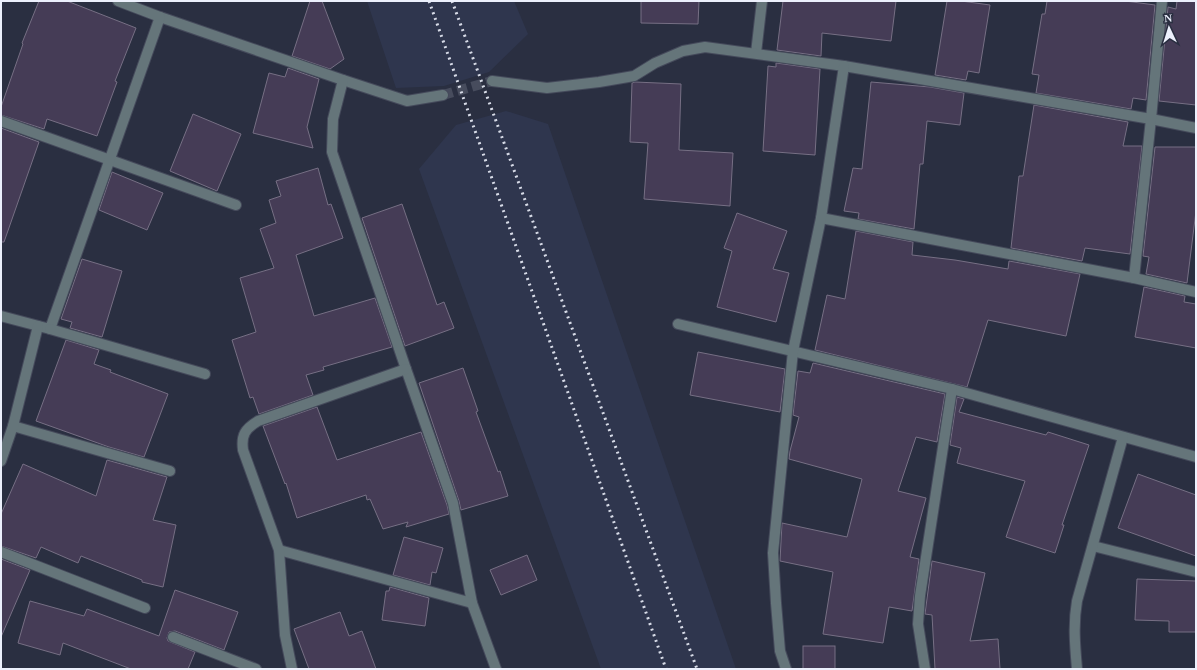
<svg xmlns="http://www.w3.org/2000/svg" width="1197" height="670" viewBox="0 0 1197 670" font-family="'Times New Roman',serif">
  <style>
    .built { fill: #2f364e }
    .building { fill: #453c56; stroke: #766f84 }
    .lines { fill: none; stroke-linecap: round; stroke-linejoin: round }
    .minor-tunnel { stroke: #474c5d; stroke-width: 10; stroke-dasharray: 10 5; stroke-linecap: butt }
    .minor-casing { stroke: #454a5b; stroke-width: 12 }
    .minor { stroke: #65757a; stroke-width: 10 }
    .rail { stroke: #d7dbe7; stroke-width: 3; stroke-dasharray: 2 4; stroke-linecap: butt }
  </style>
  <rect width="100%" height="100%" fill="#2a2f41"/>
  <g class="built">
    <polygon points="367,1 514,1 528,34 489,72 444,86 396,88"/>
    <polygon points="506,111 548,124 736,669 601,669 419,169 456,125"/>
  </g>
  <g class="building">
    <polygon points="39,1 67,1 136,28 115,81 117,82 97,136 47,119 44,129 1,115 1,107 23,44 22,43"/>
    <polygon points="310,1 322,1 344,59 330,69 292,56"/>
    <polygon points="641,1 699,1 698,24 641,23"/>
    <polygon points="783,1 896,1 891,41 822,33 821,56 777,50"/>
    <polygon points="947,1 961,1 990,5 979,73 968,71 966,80 935,75"/>
    <polygon points="1047,1 1125,1 1155,5 1146,100 1133,98 1131,109 1036,93 1039,75 1032,74 1042,14 1045,14"/>
    <polygon points="1177,1 1196,1 1196,105 1159,101 1168,7 1176,9"/>
    <polygon points="776,63 820,69 815,155 763,151 768,66 776,67"/>
    <polygon points="288,68 319,79 307,127 313,148 253,133 269,73 285,77"/>
    <polygon points="635,82 681,84 679,150 733,153 730,206 644,199 648,143 630,142 632,83"/>
    <polygon points="871,82 930,87 964,93 960,125 927,121 923,164 920,164 914,229 858,219 859,213 844,211 853,168 862,169"/>
    <polygon points="1034,105 1128,122 1123,146 1142,146 1130,254 1085,248 1082,261 1011,248 1019,176 1023,176"/>
    <polygon points="193,114 241,134 217,191 170,171"/>
    <polygon points="1,128 39,142 4,242 1,242"/>
    <polygon points="1155,147 1196,147 1196,211 1187,283 1146,274 1149,257 1143,256"/>
    <polygon points="318,168 328,205 331,204 343,238 296,255 314,316 375,298 392,347 323,367 324,370 306,375 313,395 259,414 253,397 250,398 232,340 256,332 240,278 274,268 260,229 276,223 269,200 281,196 276,181"/>
    <polygon points="112,172 163,193 147,230 99,210"/>
    <polygon points="402,204 437,305 444,302 454,328 405,346 362,218"/>
    <polygon points="737,213 787,231 773,269 789,273 776,322 717,307 732,251 724,248"/>
    <polygon points="856,231 913,242 912,255 955,260 1008,269 1009,261 1080,274 1066,336 988,320 967,387 815,350 827,295 845,299"/>
    <polygon points="82,259 122,271 102,337 70,328 72,322 61,319"/>
    <polygon points="1144,287 1185,296 1184,302 1196,304 1196,348 1135,337"/>
    <polygon points="66,340 99,350 94,364 111,370 110,372 168,394 144,457 109,447 36,421"/>
    <polygon points="698,352 785,369 780,412 690,395"/>
    <polygon points="813,363 945,394 937,442 916,437 898,491 926,498 910,557 919,559 912,611 889,607 883,643 823,634 833,572 780,561 782,523 847,537 862,479 789,459 790,451 799,417 793,415 798,371 810,373"/>
    <polygon points="463,368 478,411 476,412 498,472 500,471 508,496 461,510 459,501 419,383"/>
    <polygon points="957,397 964,399 959,412 1046,435 1048,432 1089,445 1062,525 1064,525 1055,553 1006,537 1025,481 957,463 961,448 950,445"/>
    <polygon points="317,407 337,460 421,432 447,505 449,514 406,527 408,522 383,529 370,499 367,500 366,495 297,518 286,483 285,484 263,426"/>
    <polygon points="107,460 167,477 153,520 176,525 163,587 142,582 142,580 81,556 78,563 41,547 36,558 1,546 1,514 23,464 96,496"/>
    <polygon points="1138,474 1196,495 1196,556 1118,528"/>
    <polygon points="404,537 443,548 436,573 432,572 430,585 393,575"/>
    <polygon points="527,555 537,580 501,595 490,570"/>
    <polygon points="1,559 30,570 1,637"/>
    <polygon points="932,561 985,573 970,641 998,639 1000,669 935,669 932,615 925,614"/>
    <polygon points="1137,579 1196,581 1196,632 1169,632 1169,621 1135,620"/>
    <polygon points="390,587 429,598 425,626 382,620 386,591 389,591"/>
    <polygon points="175,590 238,612 224,650 175,631 169,632 167,638 168,641 195,652 188,669 131,669 63,643 60,655 18,643 30,601 84,616 87,609 159,636"/>
    <polygon points="340,612 349,636 362,631 376,669 309,669 294,629"/>
    <rect x="803" y="646" width="32" height="23"/>
  </g>
  <g class="lines">
    <polyline class="minor-tunnel" points="443,95 492,81"/>
    <defs>
      <g id="minor">
        <polyline points="160,17 343,80 407,101 443,95"/>
        <polyline points="756,53 762,1"/>
        <polyline points="343,80 333,119 332,152 406,369 453,503 472,603 496,669"/>
        <polyline points="492,81 547,88 599,82 634,76 655,63 683,51 705,47 844,66 1151,119 1196,128"/>
        <polyline points="1,121 236,205"/>
        <polyline points="821,218 1134,278 1196,292"/>
        <polyline points="1134,278 1151,119 1162,1"/>
        <polyline points="1,316 50,329 160,17 118,1"/>
        <polyline points="678,324 952,389 1196,457"/>
        <polyline points="50,329 205,374"/>
        <polyline points="13,426 170,471"/>
        <polyline points="1,461 13,426 38,326"/>
        <polyline points="1093,546 1196,572"/>
        <polyline points="279,550 472,603"/>
        <polyline points="1,552 145,608"/>
        <polyline points="173,637 256,669"/>
        <path d="M292 669 285 635 279 550 243 450C241 435 245 429 258 421L406 369"/>
        <polyline points="786,669 780,651 776,603 773,553 793,351 821,218 844,66"/>
        <polyline points="925,669 918,624 920,596 952,389"/>
        <path d="M1077 669C1075 646 1073 624 1077 601L1123 437"/>
      </g>
    </defs>
    <use href="#minor" class="minor-casing"/>
    <use href="#minor" class="minor"/>
    <g class="rail">
      <polyline points="429,1 666,669"/>
      <polyline points="452,1 697,669"/>
    </g>
  </g>
  <rect width="1197" height="670" fill="none" stroke="#ecf0fc" stroke-width="4"/>
  <g transform="translate(1169 28) rotate(356)" stroke="#2a2f41" stroke-width="3" paint-order="stroke">
  <path d="M0-3L7 15L0 10L-7 15Z" fill="#ecf0fc"/>
  <text y="-6" font-size="11" font-weight="bold" text-anchor="middle" fill="#ecf0fc">N</text>
  </g>
</svg>
